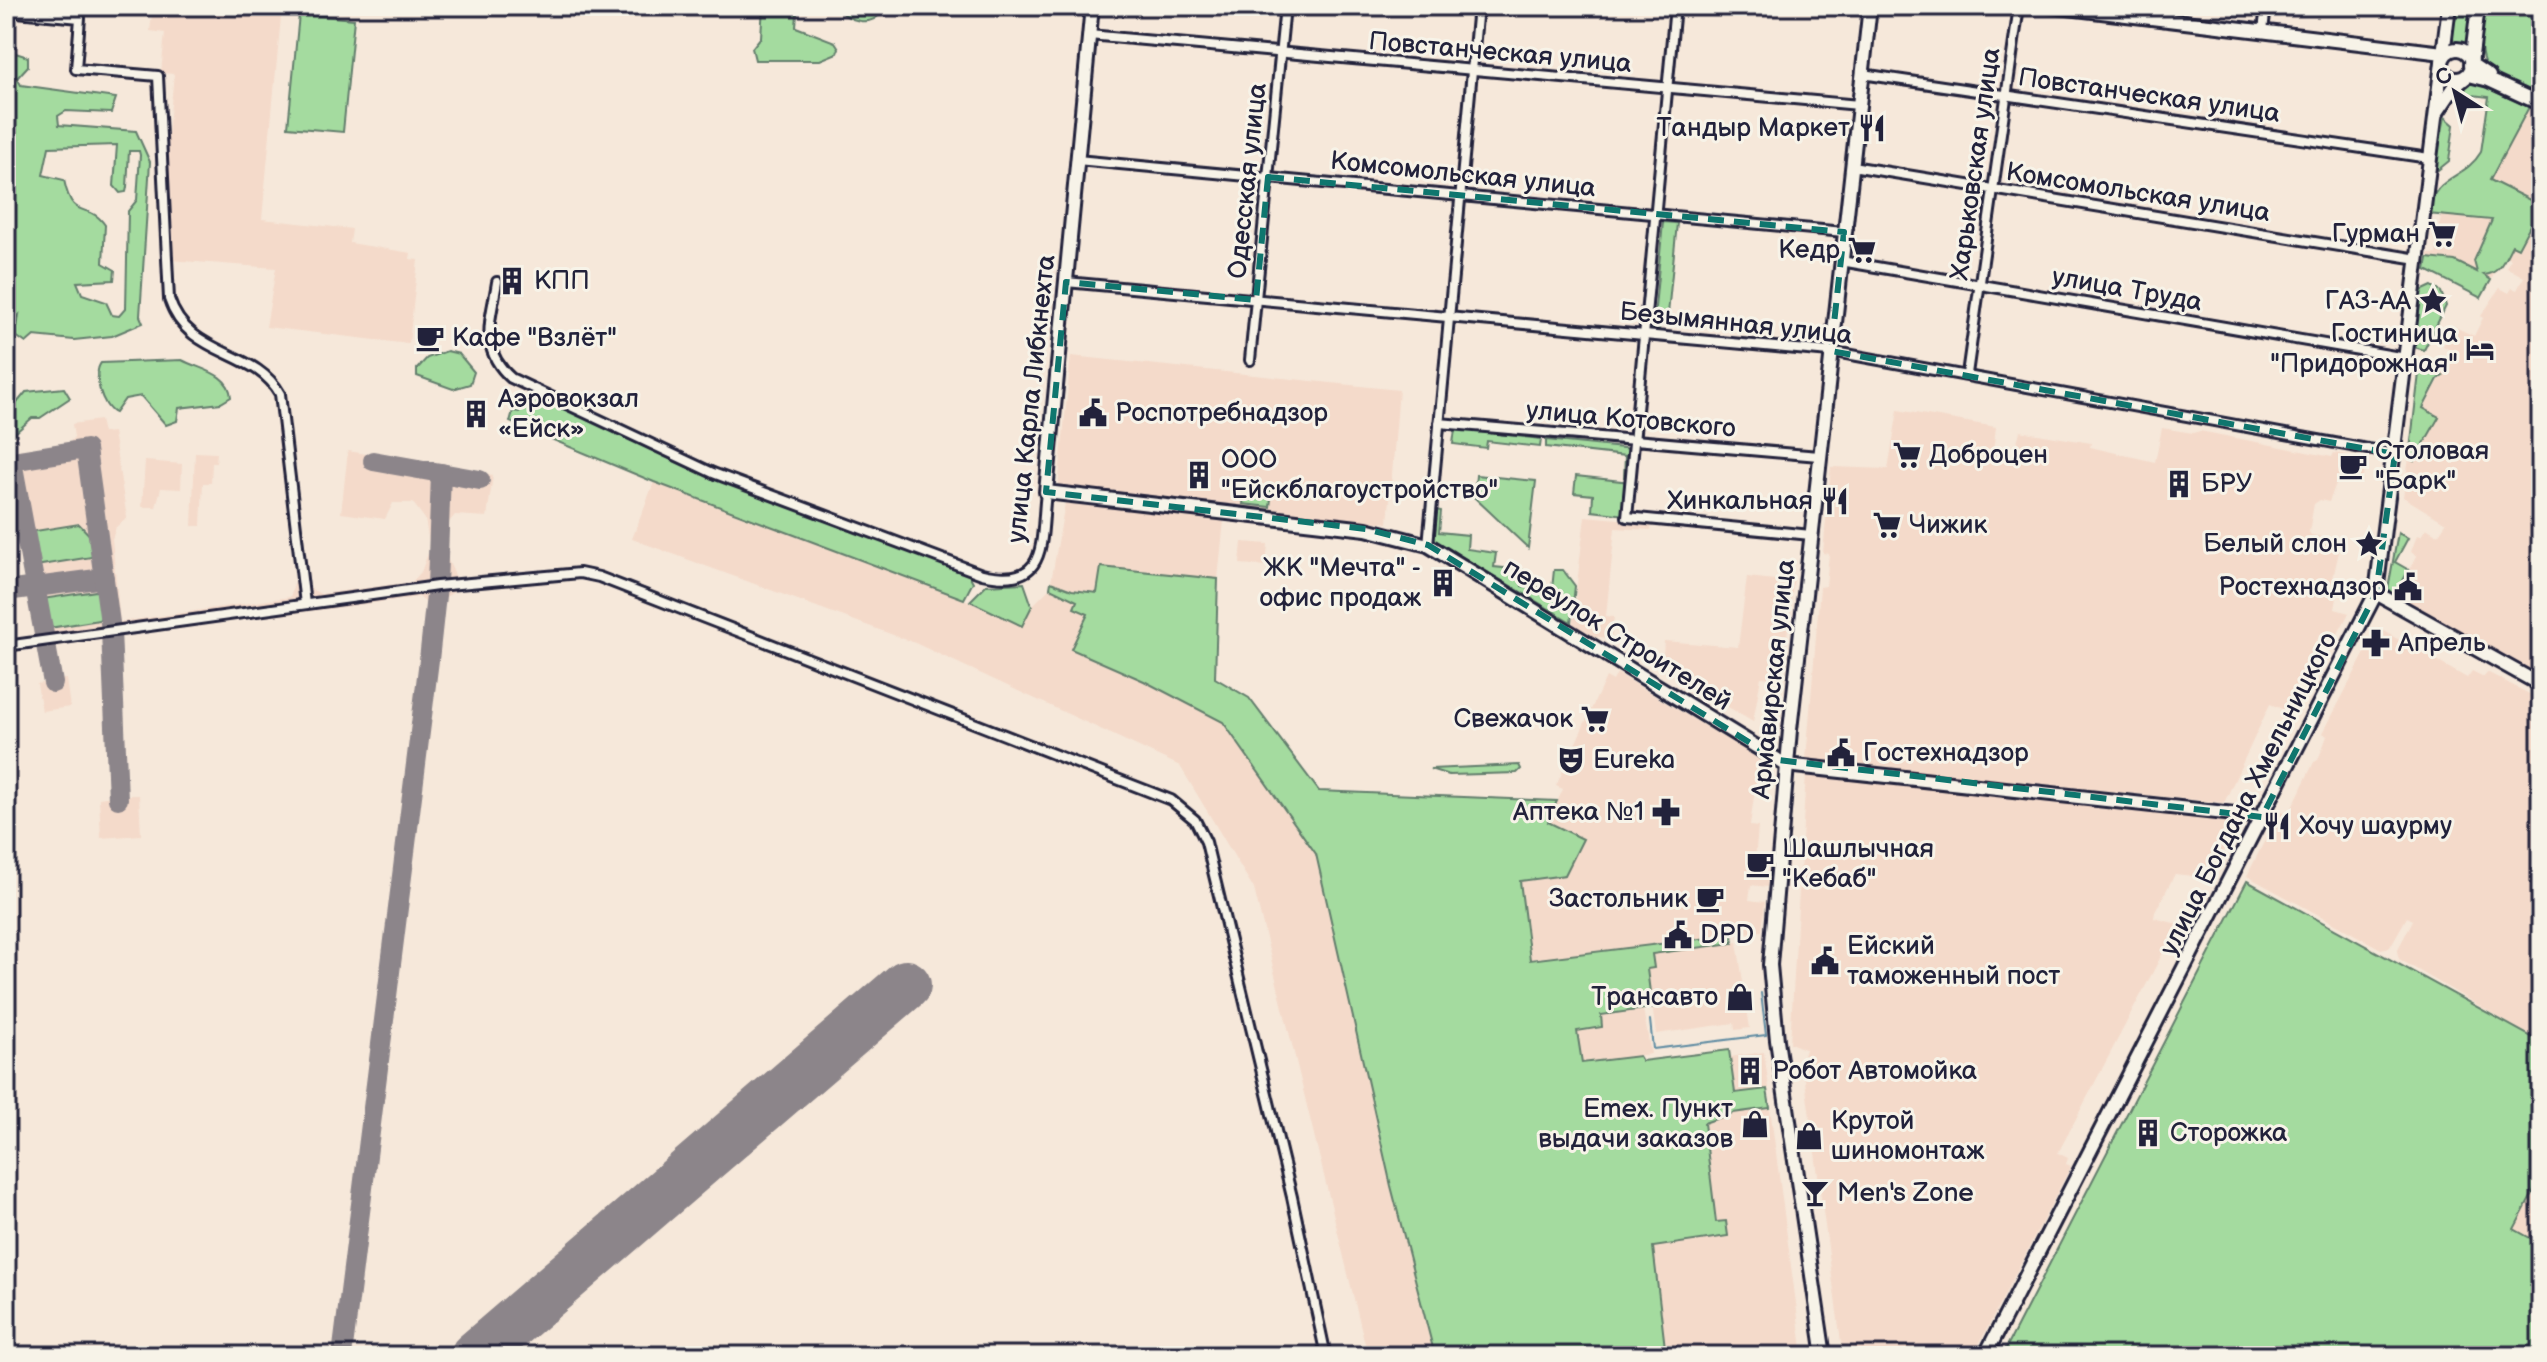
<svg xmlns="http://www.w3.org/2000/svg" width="2547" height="1362" viewBox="0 0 2547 1362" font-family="'Balsamiq Sans',sans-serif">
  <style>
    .built { fill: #f4daca }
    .green { fill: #a4db9f; stroke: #637e6d; stroke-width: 2; fill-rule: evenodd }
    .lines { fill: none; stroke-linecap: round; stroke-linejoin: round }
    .stream { stroke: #5e8ba2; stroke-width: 2 }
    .taxiway { stroke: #8c858a; stroke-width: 20 }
    .runway { stroke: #8c858a; stroke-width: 50 }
    .street-casing { stroke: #22223b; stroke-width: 14 }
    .secondary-casing { stroke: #22223b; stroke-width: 18 }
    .street { stroke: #f7f3e8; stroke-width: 8 }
    .secondary { stroke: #f7f3e8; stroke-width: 12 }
    .marked { fill: none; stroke: #0f766e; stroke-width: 6; stroke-dasharray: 16 10; stroke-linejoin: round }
    .labels { text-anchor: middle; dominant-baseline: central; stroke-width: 6; stroke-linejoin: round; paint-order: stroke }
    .street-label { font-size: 26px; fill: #22223b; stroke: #f7f3e8 }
    .poi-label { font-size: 26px; fill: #22223b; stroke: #f7f3e8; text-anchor: start }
  </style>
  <rect width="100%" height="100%" fill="#f6e8da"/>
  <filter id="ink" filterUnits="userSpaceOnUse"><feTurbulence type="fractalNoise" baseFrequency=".0125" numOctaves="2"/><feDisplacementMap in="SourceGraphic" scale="16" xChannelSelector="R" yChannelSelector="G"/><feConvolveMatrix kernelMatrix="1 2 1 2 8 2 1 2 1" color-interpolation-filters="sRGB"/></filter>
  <g filter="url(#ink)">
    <g class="built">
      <polygon points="153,6 282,6 262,219 352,229 350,243 411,253 410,259 418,260 409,344 266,327 276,268 170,260 163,185 174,74 161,73 165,33 150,31"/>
      <polygon points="2529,107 2541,113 2541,678 2394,596 2417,556 2411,552 2417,535 2421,536 2426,528 2438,535 2446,523 2403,497 2409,458 2415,461 2438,417 2423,408 2455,353 2443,346 2453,326 2474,336 2483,318 2481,316 2500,288 2509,293 2512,288 2517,290 2524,277 2506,267 2511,259 2506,256 2512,245 2518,248 2536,213 2490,180"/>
      <polygon points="2441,216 2492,220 2474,260 2484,275 2496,271 2491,280 2455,261 2428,258 2428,254 2436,254"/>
      <polygon points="1071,356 1399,390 1388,523 1058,488"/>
      <polygon points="1898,410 1996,427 1993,451 2014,454 2020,431 2091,443 2090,447 2155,462 2162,428 2193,433 2200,431 2332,457 2334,453 2366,459 2362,484 2337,481 2329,502 2320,500 2314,504 2309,532 2311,535 2334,539 2333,546 2340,547 2329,596 2337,598 2335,609 2349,613 2334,641 2320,634 2285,710 2270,704 2224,803 1806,760 1820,587 1826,586 1829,554 1823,553 1831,467 1888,469"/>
      <polygon points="100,420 103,433 113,432 127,518 116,527 112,539 120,622 290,597 296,578 280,437 289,437 306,579 311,589 321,594 412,582 421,572 430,548 425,519 413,503 393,503 385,519 341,513 348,451 493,475 487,517 455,515 445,527 442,548 455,575 456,591 442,599 436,673 419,673 426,603 419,597 116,636 125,795 139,795 141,835 101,838 99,798 112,796 105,636 51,645 56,680 66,679 70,707 42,711 37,684 46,682 41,648 33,649 32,637 37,630 31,596 6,599 6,576 9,584 29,581 21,535 13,531 6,505 6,452 69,443 74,437 72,424"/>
      <polygon points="195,452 217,453 216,463 212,463 211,483 203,483 201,526 192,526"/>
      <polygon points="145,461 182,464 181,489 161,488 156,507 142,507"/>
      <polygon points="654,482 964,599 1022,626 1032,606 1050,588 1078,601 1088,614 1072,649 1143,680 1223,722 1316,854 1391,1185 1435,1356 1368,1356 1254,889 1180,766 915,643 632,539"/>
      <polygon points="1065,503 1224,520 1218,579 1102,567 1098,593 1072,590 1051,582"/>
      <polygon points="1585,516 1652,522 1651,530 1615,528 1606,616 1614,617 1611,638 1585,636 1572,627"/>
      <polygon points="1242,542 1268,544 1266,566 1240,564"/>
      <polygon points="1786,575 1794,576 1782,679 1761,677 1753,722 1662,667 1664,641 1738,647 1747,577 1785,581"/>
      <polygon points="2378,628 2467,678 2472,671 2484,677 2487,672 2541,700 2541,1042 2399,959 2397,951 2413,920 2407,917 2390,947 2381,949 2247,876 2280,810 2289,814 2314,762 2318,760 2327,736 2323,733"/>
      <polygon points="1617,673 1764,762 1761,781 1756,781 1750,826 1758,827 1754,873 1768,875 1767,887 1751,885 1749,900 1765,902 1762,931 1530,960 1520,881 1565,875 1582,839 1548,822 1563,789 1556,786 1606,677 1613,681"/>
      <polygon points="1806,773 2203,818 2226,822 2234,829 2220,858 2211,855 2202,877 2175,874 2155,912 2154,918 2178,924 2058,1153 2068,1158 2066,1164 2071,1166 1973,1356 1843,1356 1802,1059 1805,1049 1790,1043"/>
      <polygon points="1737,942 1750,1028 1735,1030 1734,1023 1656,1034 1647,969 1652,954"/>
      <polygon points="1643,1009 1651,1054 1581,1063 1577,1030 1601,1027 1600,1015"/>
      <polygon points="1764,1052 1769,1088 1735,1093 1730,1057"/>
      <polygon points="1770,1108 1803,1356 1666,1356 1653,1246 1728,1236 1716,1222 1704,1123 1733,1113"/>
      <polygon points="2541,1178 2541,1244 2513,1229"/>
    </g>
    <g class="green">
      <polygon points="763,6 807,6 797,13 796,27 835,42 839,48 837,53 820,60 755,60 752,48 761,37"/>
      <path d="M835 6H882L883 11C870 29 848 21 835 6Z"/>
      <polygon points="2454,6 2474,6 2466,44 2458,45 2451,36"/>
      <path d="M2485 6H2541V98C2481 68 2475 75 2485 6Z"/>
      <polygon points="299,14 354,19 343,132 288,127"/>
      <path d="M6 50 28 57V66L17 78 21 85 116 98 111 113 66 111 58 116 59 125 136 131 150 162 140 316 143 323 112 336 74 340 34 336 26 343 16 336 19 315 6 329ZM117 145 114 186 120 193 126 192 127 187 129 151H139L140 155 137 200 128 211 126 308 119 316 112 315 106 302 82 294 77 282 114 280 115 270 103 263 105 225C88 200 73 224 64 180L43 175 49 147Z"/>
      <path d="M2476 83 2529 107 2490 180 2536 203 2532 211 2536 214 2518 248 2512 245C2505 258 2500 274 2484 275L2491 280 2481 298 2426 270 2428 258 2455 261 2477 272 2474 261 2492 220 2428 214C2434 173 2464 181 2481 152L2489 97 2464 94 2467 84Z"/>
      <polygon points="2445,117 2454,125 2449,161 2438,170 2435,167"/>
      <polygon points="1663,222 1677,223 1668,314 1660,313 1659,330 1653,329"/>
      <polygon points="2432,286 2441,292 2446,306 2424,350 2411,346 2417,293"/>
      <polygon points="447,351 459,354 474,372 470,384 453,389 417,376 417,369 427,358"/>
      <path d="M182 360C201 370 229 373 231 397L221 403 179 408 177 421 166 425 141 396 125 399 115 413C102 408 92 373 101 363Z"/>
      <polygon points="2420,365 2443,376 2438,379 2423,408 2439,417 2414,461 2409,458"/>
      <polygon points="64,388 70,398 40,418 32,418 6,441 6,416 26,392"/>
      <polygon points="536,395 702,474 967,571 973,582 964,599 654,482 510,422 513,411 519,412 522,405"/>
      <polygon points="1455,429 1541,439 1540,447 1487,441 1486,448 1453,444"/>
      <polygon points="1546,440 1633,449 1630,477 1624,477 1625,456 1546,447"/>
      <polygon points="1476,475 1536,481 1528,548 1474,497"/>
      <polygon points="1576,476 1630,482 1626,515 1592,511 1593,495 1574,493"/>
      <polygon points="1245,488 1272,491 1270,507 1243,504"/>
      <polygon points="1436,510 1441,511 1439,532 1468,535 1467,549 1496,553 1494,567 1523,570 1522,586 1552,589 1554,570 1563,570 1575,586 1571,622 1432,539"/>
      <polygon points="79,524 96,542 98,556 35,566 29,532"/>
      <polygon points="2398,533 2408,538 2395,562 2409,570 2394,596 2388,589"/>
      <polygon points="1101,567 1218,579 1215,678 1249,698 1319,791 1557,801 1548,822 1583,839 1565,875 1520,881 1530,960 1732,935 1733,943 1652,954 1654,968 1647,969 1652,1008 1601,1015 1602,1027 1577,1031 1582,1063 1639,1056 1642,1061 1729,1050 1735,1093 1767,1089 1770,1108 1733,1113 1704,1123 1716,1222 1726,1221 1728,1236 1653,1247 1666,1356 1435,1356 1391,1186 1316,854 1223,722 1144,681 1071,649 1088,614 1074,608 1077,601 1050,588 1051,582 1072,590 1097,593"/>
      <polygon points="1024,583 1032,606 1022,626 970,601 986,585"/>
      <polygon points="103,590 105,613 99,620 49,628 42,599"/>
      <polygon points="1519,765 1521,769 1517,773 1449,775 1430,769"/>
      <polygon points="2247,881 2541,1042 2541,1178 2514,1229 2541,1244 2541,1356 2002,1356"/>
    </g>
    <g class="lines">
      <polyline class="stream" points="1650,1020 1653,1049 1766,1035 1761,993"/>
      <g class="taxiway">
        <polyline points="373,461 480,480"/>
        <polyline points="6,591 104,578"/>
        <polyline points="53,683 12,461 86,449 111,630 118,799"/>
        <polyline points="342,1356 429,660 437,586 441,473"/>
      </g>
      <polyline class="runway" points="475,1356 906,985"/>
      <defs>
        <g id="street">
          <polyline points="1675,6 1627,517 1811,535"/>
          <path d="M6 11 80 18 76 69 158 76 169 299C188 358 255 348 280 394L305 604"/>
          <polyline points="2263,31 2266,6"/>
          <polyline points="1089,35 1859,105"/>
          <polyline points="1862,74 2429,158"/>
          <polyline points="1077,160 1844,232"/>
          <polyline points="1852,166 2418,259"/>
          <polyline points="1841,261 2406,358"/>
          <path d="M497 282C491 321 478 348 511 378L713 473 982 574C1050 589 1040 542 1046 492"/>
          <polyline points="1066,282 1841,353 2395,454"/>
          <polyline points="1250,360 1285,6"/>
          <polyline points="1967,374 2019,6"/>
          <polyline points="1439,423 1819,456"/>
          <polyline points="1428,545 1478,6"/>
          <polyline points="6,646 437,586 580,573 599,577 1171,800 1195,820 1206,842 1292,1197 1326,1356"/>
        </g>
        <g id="secondary">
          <polyline points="1092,6 1046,492 1366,529 1428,545 1786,765 2262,817"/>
          <polyline points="2051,6 2443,53"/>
          <polyline points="2478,6 2471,64 2489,76"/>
          <circle cx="2457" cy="64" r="15"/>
          <polyline points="2438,111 2455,86 2469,75 2489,80 2541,104"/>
          <polyline points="2376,593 2541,685"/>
          <polyline points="1824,1356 1777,1040 1770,965 1790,730 1870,6"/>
          <polyline points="1985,1356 2376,593 2449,6"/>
        </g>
      </defs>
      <use href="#street" class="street-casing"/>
      <use href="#secondary" class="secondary-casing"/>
      <use href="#street" class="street"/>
      <use href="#secondary" class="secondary"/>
    </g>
  </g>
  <path class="marked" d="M1268 177 1844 232 1831 351 2395 454 2376 593 2262 817 1778 760 1428 545 1366 529 1046 492 1066 282 1256 300Z"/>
  <defs>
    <symbol id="restaurant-bare" viewBox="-9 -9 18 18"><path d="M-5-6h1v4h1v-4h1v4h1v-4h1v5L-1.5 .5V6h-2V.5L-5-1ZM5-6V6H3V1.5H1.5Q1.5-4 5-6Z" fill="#22223b" stroke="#f7f3e8" stroke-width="2.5" paint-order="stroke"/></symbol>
    <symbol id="supermarket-bare" viewBox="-9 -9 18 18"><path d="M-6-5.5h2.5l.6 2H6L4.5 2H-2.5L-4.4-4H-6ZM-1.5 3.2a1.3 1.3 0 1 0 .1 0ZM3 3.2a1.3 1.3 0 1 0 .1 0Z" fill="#22223b" stroke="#f7f3e8" stroke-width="2.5" paint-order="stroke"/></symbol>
    <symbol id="building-bare" viewBox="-9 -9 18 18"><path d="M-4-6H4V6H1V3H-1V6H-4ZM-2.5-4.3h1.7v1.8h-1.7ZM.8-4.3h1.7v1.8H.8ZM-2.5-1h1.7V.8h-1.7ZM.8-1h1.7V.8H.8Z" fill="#22223b" stroke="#f7f3e8" stroke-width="2.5" paint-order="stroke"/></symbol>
    <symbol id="sight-bare" viewBox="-9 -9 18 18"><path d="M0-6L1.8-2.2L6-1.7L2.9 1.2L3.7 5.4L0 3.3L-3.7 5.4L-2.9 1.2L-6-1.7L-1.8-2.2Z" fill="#22223b" stroke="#f7f3e8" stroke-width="2.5" paint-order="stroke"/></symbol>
    <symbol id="cafe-bare" viewBox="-9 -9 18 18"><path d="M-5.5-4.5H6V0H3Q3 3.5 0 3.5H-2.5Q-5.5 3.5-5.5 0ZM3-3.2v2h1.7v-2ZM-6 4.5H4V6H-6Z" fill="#22223b" stroke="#f7f3e8" stroke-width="2.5" paint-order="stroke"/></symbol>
    <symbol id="hotel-bare" viewBox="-9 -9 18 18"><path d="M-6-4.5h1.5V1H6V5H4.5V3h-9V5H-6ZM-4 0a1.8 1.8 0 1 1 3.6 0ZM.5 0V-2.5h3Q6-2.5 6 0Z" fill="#22223b" stroke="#f7f3e8" stroke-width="2.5" paint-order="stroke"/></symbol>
    <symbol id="civic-bare" viewBox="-9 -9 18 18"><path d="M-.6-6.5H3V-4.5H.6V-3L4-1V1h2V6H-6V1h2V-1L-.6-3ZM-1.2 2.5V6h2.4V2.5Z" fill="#22223b" stroke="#f7f3e8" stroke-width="2.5" paint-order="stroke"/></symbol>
    <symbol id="pharmacy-bare" viewBox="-9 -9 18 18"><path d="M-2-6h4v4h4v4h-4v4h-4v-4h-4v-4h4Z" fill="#22223b" stroke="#f7f3e8" stroke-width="2.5" paint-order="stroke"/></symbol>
    <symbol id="theatre-bare" viewBox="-9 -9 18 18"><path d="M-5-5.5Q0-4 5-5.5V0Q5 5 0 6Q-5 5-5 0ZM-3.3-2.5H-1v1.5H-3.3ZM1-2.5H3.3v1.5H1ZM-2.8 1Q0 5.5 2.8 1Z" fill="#22223b" stroke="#f7f3e8" stroke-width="2.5" paint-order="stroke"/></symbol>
    <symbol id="shop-bare" viewBox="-9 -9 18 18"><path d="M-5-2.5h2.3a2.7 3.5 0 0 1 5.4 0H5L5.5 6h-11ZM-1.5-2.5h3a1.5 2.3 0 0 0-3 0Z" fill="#22223b" stroke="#f7f3e8" stroke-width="2.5" paint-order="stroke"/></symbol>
    <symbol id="bar-bare" viewBox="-9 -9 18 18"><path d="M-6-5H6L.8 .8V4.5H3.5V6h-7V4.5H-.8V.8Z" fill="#22223b" stroke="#f7f3e8" stroke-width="2.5" paint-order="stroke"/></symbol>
  </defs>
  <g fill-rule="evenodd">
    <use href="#restaurant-bare" x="1852" y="108" width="40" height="40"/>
    <use href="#supermarket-bare" x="2422" y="214" width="40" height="40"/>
    <use href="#supermarket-bare" x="1842" y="230" width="40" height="40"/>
    <use href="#building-bare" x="492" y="261" width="40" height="40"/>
    <use href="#sight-bare" x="2413" y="281" width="40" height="40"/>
    <use href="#cafe-bare" x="410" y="318" width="40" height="40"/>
    <use href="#hotel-bare" x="2460" y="329" width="40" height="40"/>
    <use href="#civic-bare" x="1073" y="393" width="40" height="40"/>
    <use href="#building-bare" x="456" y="394" width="40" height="40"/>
    <use href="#supermarket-bare" x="1887" y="435" width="40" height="40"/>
    <use href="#cafe-bare" x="2333" y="446" width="40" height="40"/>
    <use href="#building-bare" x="1179" y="455" width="40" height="40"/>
    <use href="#building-bare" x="2159" y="464" width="40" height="40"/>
    <use href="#restaurant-bare" x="1815" y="481" width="40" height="40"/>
    <use href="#supermarket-bare" x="1867" y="505" width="40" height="40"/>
    <use href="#sight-bare" x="2349" y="524" width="40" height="40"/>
    <use href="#building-bare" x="1423" y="563" width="40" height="40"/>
    <use href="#civic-bare" x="2388" y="567" width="40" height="40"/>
    <use href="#pharmacy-bare" x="2356" y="623" width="40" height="40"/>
    <use href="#supermarket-bare" x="1575" y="699" width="40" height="40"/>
    <use href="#civic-bare" x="1821" y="733" width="40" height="40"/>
    <use href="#theatre-bare" x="1551" y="740" width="40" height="40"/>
    <use href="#pharmacy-bare" x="1646" y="792" width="40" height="40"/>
    <use href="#restaurant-bare" x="2257" y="806" width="40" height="40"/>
    <use href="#cafe-bare" x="1740" y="844" width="40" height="40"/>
    <use href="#cafe-bare" x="1690" y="879" width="40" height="40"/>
    <use href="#civic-bare" x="1658" y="915" width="40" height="40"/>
    <use href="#civic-bare" x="1805" y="941" width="40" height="40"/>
    <use href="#shop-bare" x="1720" y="977" width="40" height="40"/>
    <use href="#building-bare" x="1730" y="1051" width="40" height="40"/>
    <use href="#shop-bare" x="1735" y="1104" width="40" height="40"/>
    <use href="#building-bare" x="2128" y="1113" width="40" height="40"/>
    <use href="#shop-bare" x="1789" y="1116" width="40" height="40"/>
    <use href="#bar-bare" x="1795" y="1173" width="40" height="40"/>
  </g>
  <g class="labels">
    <g class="street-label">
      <text transform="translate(1500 53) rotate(5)">Повстанческая улица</text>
      <text transform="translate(2149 96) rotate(8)">Повстанческая улица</text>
      <text transform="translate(1976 164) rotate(-82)">Харьковская улица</text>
      <text transform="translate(1463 175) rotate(6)">Комсомольская улица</text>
      <text transform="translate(1248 181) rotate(-84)">Одесская улица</text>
      <text transform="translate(2138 193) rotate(9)">Комсомольская улица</text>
      <text transform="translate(2127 290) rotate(10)">улица Труда</text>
      <text transform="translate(1736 324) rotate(6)">Безымянная улица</text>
      <text transform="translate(1032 399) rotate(-84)">улица Карла Либкнехта</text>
      <text transform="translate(1631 420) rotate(5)">улица Котовского</text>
      <text transform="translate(1617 635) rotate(32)">переулок Строителей</text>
      <text transform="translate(1774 679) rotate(-84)">Армавирская улица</text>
      <text transform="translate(2249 794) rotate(-63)">улица Богдана Хмельницкого</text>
    </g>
    <g class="poi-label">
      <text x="1850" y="128" text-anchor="end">Тандыр Маркет</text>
      <text x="2420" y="234" text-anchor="end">Гурман</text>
      <text x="1840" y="250" text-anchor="end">Кедр</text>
      <text x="534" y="281">КПП</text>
      <text x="2411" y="301" text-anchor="end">ГАЗ-АА</text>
      <text x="2458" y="334" text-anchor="end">Гостиница<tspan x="2458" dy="30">"Придорожная"</tspan></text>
      <text x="452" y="338">Кафе "Взлёт"</text>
      <text x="498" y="399">Аэровокзал<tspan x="498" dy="30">«Ейск»</tspan></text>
      <text x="1115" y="413">Роспотребнадзор</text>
      <text x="2375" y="451">Столовая<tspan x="2375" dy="30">"Барк"</tspan></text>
      <text x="1929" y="455">Доброцен</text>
      <text x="1221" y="460">ООО<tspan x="1221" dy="30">"Ейскблагоустройство"</tspan></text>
      <text x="2201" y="484">БРУ</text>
      <text x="1813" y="501" text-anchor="end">Хинкальная</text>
      <text x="1909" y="525">Чижик</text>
      <text x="2347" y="544" text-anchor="end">Белый слон</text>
      <text x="1421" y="568" text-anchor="end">ЖК "Мечта" -<tspan x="1421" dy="30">офис продаж</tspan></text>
      <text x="2386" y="587" text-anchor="end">Ростехнадзор</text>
      <text x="2398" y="643">Апрель</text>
      <text x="1573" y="719" text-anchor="end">Свежачок</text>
      <text x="1863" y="753">Гостехнадзор</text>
      <text x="1593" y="760">Eureka</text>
      <text x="1644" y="812" text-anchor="end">Аптека №1</text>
      <text x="2299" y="826">Хочу шаурму</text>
      <text x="1782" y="849">Шашлычная<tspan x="1782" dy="30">"Кебаб"</tspan></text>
      <text x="1688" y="899" text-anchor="end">Застольник</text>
      <text x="1700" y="935">DPD</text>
      <text x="1847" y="946">Ейский<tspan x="1847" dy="30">таможенный пост</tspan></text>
      <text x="1718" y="997" text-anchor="end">Трансавто</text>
      <text x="1772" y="1071">Робот Автомойка</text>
      <text x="1733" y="1109" text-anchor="end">Emex. Пункт<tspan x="1733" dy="30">выдачи заказов</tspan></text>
      <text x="1831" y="1121">Крутой<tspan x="1831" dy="30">шиномонтаж</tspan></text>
      <text x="2170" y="1133">Сторожка</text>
      <text x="1837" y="1193">Men's Zone</text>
    </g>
  </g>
  <rect width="2547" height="1362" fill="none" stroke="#f7f3e8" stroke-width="32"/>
  <rect x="16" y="16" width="2515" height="1330" fill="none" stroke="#22223b" stroke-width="3" filter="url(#ink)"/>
  <g transform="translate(2455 92) rotate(324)" stroke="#f7f3e8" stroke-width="6" paint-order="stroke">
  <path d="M0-6L14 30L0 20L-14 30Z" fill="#22223b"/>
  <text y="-12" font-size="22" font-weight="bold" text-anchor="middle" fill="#22223b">С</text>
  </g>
</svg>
